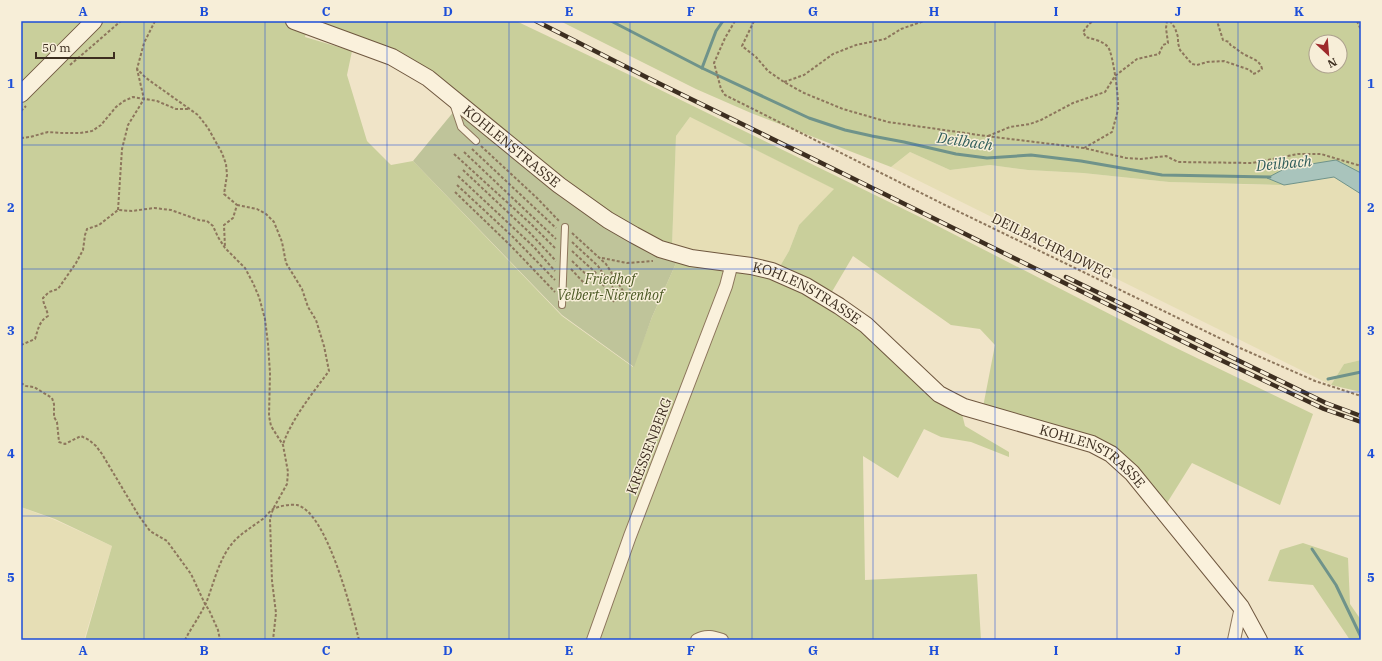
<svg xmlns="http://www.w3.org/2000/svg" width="1382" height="661" viewBox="0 0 1382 661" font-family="'IBM Plex Serif',serif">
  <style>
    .farmland { fill: #e6deb5 }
    .green { fill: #c9cf9b; fill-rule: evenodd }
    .cemetery { fill: #bfc49a }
    .water { fill: #a9c4bc; stroke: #6f938a }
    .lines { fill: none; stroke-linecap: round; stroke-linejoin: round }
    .stream { stroke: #6f938a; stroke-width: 3 }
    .service-casing { stroke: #8d765c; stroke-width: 8 }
    .minor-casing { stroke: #8d765c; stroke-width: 14 }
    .secondary-casing { stroke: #6f573f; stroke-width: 18 }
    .path { stroke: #8d765c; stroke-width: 2; stroke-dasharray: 3 2; stroke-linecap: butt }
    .service { stroke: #faf1dc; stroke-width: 6 }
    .minor { stroke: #faf1dc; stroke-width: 12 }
    .secondary { stroke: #faf1dc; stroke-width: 16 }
    .rail-casing { stroke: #3d2e20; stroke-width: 4.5 }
    .rail { stroke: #f7eed8; stroke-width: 3; stroke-dasharray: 9; stroke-linecap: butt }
    .grid { fill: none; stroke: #1d4ed8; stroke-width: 1; stroke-opacity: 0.55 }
    .labels { text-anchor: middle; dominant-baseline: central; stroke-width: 3; stroke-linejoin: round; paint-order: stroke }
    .street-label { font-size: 14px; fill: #3d2e20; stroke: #f7eed8 }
    .park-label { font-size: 14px; font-style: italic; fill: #4d5a26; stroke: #f7eed8 }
    .water-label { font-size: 15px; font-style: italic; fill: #2f5d5a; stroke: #f7eed8 }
    .neatline { fill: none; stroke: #1d4ed8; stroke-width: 1.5 }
    .grid-label { font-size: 13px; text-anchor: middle; font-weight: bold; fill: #1d4ed8 }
  </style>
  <rect width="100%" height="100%" fill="#f0e4c8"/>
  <g class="farmland">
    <polygon points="690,117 835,189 799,225 789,251 779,268 672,246 676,136"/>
    <polygon points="910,152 950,170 990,165 1028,170 1083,173 1169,182 1268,185 1284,185 1334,177 1361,194 1361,360 1344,364 1331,385 891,167"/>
    <polygon points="21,507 55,520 112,546 84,640 21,640"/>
  </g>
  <g class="green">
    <polygon points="21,21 310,21 305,37 352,51 347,75 367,141 391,165 413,161 562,316 633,367 652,317 677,261 726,270 590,640 85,640 112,546 55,519 21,507"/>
    <polygon points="314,21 516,21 636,78 926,220 1170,345 1313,414 1280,505 1192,463 1167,503 1114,448 983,407 995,345 980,329 951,325 853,256 830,295 779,268 789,251 799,225 834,189 690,117 676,136 672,246 618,218 532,154 437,77"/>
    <path d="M560 21H1361V174L1268 178 1284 185 1169 182 1083 173 1028 170 990 165 950 170 910 152 891 167 751 113 696 89ZM1316 42H1340V66H1316Z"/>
    <polygon points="737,271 769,277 803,291 847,317 961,410 965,426 1009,452 1009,457 971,442 941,437 924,429 898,478 863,456 865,580 977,574 981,640 596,640 730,279"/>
    <polygon points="1361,360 1361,392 1331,385 1344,364"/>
    <polygon points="1303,543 1348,558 1350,604 1361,620 1361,640 1350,640 1313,585 1268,581 1280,550"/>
  </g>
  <polygon class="cemetery" points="455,110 565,200 599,222 677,261 652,317 634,367 562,315 413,161"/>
  <polygon class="water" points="1336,160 1361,173 1361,194 1334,177 1284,185 1267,178 1286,168"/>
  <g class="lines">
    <g class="stream">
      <polyline points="611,21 702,68 809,118 845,130 872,136 904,142 956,154 987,158 1031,155 1081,161 1162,175 1270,177"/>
      <polyline points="702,68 716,31 723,21"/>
      <polyline points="1328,379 1361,372"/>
      <polyline points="1312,549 1336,585 1361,637"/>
    </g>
    <defs>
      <g id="service">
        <polyline points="453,103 461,127 476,141"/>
        <polyline points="562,305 565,227"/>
      </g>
      <g id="minor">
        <polyline points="593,640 630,536 726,286 732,263"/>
        <path d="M697 640C706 635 713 637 722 640"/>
        <polyline points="1234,640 1241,607"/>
      </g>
      <g id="secondary">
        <path id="s1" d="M294 21 392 57 428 78 559 185 608 220 634 235 660 249 691 258 751 266 772 271 806 286 839 306 866 325 939 394 964 407 1092 444 1111 454 1132 473 1241 607 1259 640"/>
        <polyline points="21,94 94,21"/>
      </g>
    </defs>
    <use href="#service" class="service-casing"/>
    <use href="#minor" class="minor-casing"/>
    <use href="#secondary" class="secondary-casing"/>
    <g class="path">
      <polyline points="155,21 144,43 137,69 146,78 198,115 208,128 222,153 226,164 227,175 224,194 237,205 233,218 224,225 225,247"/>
      <polyline points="735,21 725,38 714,63 721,89 725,95 945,205 1240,348 1315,381 1361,396"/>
      <polyline points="754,21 742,46 756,57 768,71 784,82 804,93 843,109 888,122 986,136 1084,148 1126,158 1141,159 1166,156 1178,162 1252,163 1298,154 1321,154 1361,166"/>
      <path d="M1170 21 1175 28 1178 37V43L1180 50 1192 64 1197 65 1207 62 1224 61 1250 70 1253 74 1256 73 1262 69C1260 59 1249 58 1242 53 1237 50 1237 48 1231 46L1229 42 1223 40 1217 21"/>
      <polyline points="1357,21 1361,30"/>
      <polyline points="70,65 121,21"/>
      <polyline points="784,82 804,75 833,54 856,45 885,39 901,29 924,21"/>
      <polyline points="21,111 26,106"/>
      <polyline points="988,136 1010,127 1030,124 1041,120 1073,103 1105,92 1115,76 1137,59 1159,54 1163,45 1168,43 1166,28 1167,21"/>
      <polyline points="21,138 30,137 48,132 62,133 80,133 92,131 101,125 116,107 124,101 133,97 157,101 176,109 189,109"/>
      <polyline points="481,146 537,198 560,222"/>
      <path d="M1084 148 1112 132C1114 124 1117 116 1118 108 1119 99 1113 53 1108 47 1103 41 1093 39 1086 37L1083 32 1089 24 1093 21"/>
      <polyline points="472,149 556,228"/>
      <polyline points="464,152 556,239"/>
      <polyline points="454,154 531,224 556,249"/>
      <polyline points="463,170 530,233 556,261"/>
      <polyline points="458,176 534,247 555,271"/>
      <polyline points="457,185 513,237 555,280"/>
      <polyline points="455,192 511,246 555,292"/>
      <path d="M237 205 257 209 266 214 274 222 282 242 286 263 302 289 308 307 316 320 324 346 329 371C312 394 293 417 283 444"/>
      <polyline points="118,210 122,149 128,125 144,99 137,69"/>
      <polyline points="572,233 606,264 625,294"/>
      <polyline points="572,242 598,266 621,300"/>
      <polyline points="572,251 595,272 614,302"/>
      <polyline points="602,258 627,263 653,261"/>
      <polyline points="572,261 590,278"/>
      <polyline points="571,269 584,283"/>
      <path d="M21 345 35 339C38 330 39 321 48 316 47 309 43 304 43 298L49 292 58 289 76 263 83 250 85 235 87 229 99 225 118 210 132 211 154 208 171 210 199 220 207 221 213 226 218 237 225 248 245 268 253 283 259 297 265 319 268 344 270 373 269 416 271 426 283 445 288 472 287 484 273 509 270 519 272 581 276 613 273 640"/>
      <polyline points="21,383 26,386 34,387 52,398 54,404 54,417 57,422 59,442 65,444 81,436 89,440 96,446 102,454 139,516 150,531 167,541 191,574 205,604 209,610 218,630 220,640"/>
      <path d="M185 640C191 628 200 616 206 603 213 586 217 566 228 549 237 535 251 528 264 518 267 515 270 511 273 509 279 506 290 504 297 505 327 512 352 613 359 640"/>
    </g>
    <use href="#service" class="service"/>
    <use href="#minor" class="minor"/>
    <use href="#secondary" class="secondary"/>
    <defs>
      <g id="rail">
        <polyline points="536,21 648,78 850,177 1206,353 1324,409 1361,422"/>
        <polyline points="1066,277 1326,403 1361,416"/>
      </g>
    </defs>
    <use href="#rail" class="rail-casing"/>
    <use href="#rail" class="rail"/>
  </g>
  <path class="grid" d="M144 21V640M265 21V640M387 21V640M509 21V640M630 21V640M752 21V640M873 21V640M995 21V640M1117 21V640M1238 21V640M21 145H1361M21 269H1361M21 392H1361M21 516H1361"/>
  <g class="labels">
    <g class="street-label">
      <text stroke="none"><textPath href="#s1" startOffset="254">KOHLENSTRASSE</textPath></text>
      <text transform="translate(1052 246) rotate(26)">DEILBACHRADWEG</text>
      <text stroke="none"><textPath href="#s1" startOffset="590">KOHLENSTRASSE</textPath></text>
      <text transform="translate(649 446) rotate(-69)">KRESSENBERG</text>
      <text stroke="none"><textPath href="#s1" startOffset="926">KOHLENSTRASSE</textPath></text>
    </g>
    <g class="park-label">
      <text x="610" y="279">Friedhof<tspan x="610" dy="16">Velbert-Nierenhof</tspan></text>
    </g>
    <g class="water-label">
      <text transform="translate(965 141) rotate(8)">Deilbach</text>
      <text transform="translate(1284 163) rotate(-5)">Deilbach</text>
    </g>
  </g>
  <rect width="1382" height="661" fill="none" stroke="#f7eed8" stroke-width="44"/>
  <g transform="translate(1328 54) rotate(154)"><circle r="19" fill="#f7eed8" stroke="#ada18e"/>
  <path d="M0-3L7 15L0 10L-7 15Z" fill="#9e2a2b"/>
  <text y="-6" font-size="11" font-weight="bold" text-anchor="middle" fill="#3d2e20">N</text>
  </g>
  <path d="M36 52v6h78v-6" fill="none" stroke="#3d2e20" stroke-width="2"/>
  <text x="42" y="52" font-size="12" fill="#3d2e20" stroke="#f7eed8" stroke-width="3" paint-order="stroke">50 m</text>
  <rect x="22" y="22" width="1338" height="617" class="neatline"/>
  <g class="grid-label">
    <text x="83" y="16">A</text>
    <text x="204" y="16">B</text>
    <text x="326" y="16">C</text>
    <text x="448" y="16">D</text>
    <text x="569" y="16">E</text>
    <text x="691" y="16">F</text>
    <text x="813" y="16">G</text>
    <text x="934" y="16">H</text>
    <text x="1056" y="16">I</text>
    <text x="1178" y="16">J</text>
    <text x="1299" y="16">K</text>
    <text x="11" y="88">1</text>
    <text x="1371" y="88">1</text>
    <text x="11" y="212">2</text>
    <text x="1371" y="212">2</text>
    <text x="11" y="335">3</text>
    <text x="1371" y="335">3</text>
    <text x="11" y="458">4</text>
    <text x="1371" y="458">4</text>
    <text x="11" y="582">5</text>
    <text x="1371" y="582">5</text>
    <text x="83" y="655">A</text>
    <text x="204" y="655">B</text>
    <text x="326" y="655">C</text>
    <text x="448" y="655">D</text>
    <text x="569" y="655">E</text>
    <text x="691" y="655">F</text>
    <text x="813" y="655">G</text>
    <text x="934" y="655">H</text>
    <text x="1056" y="655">I</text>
    <text x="1178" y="655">J</text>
    <text x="1299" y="655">K</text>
  </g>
</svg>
